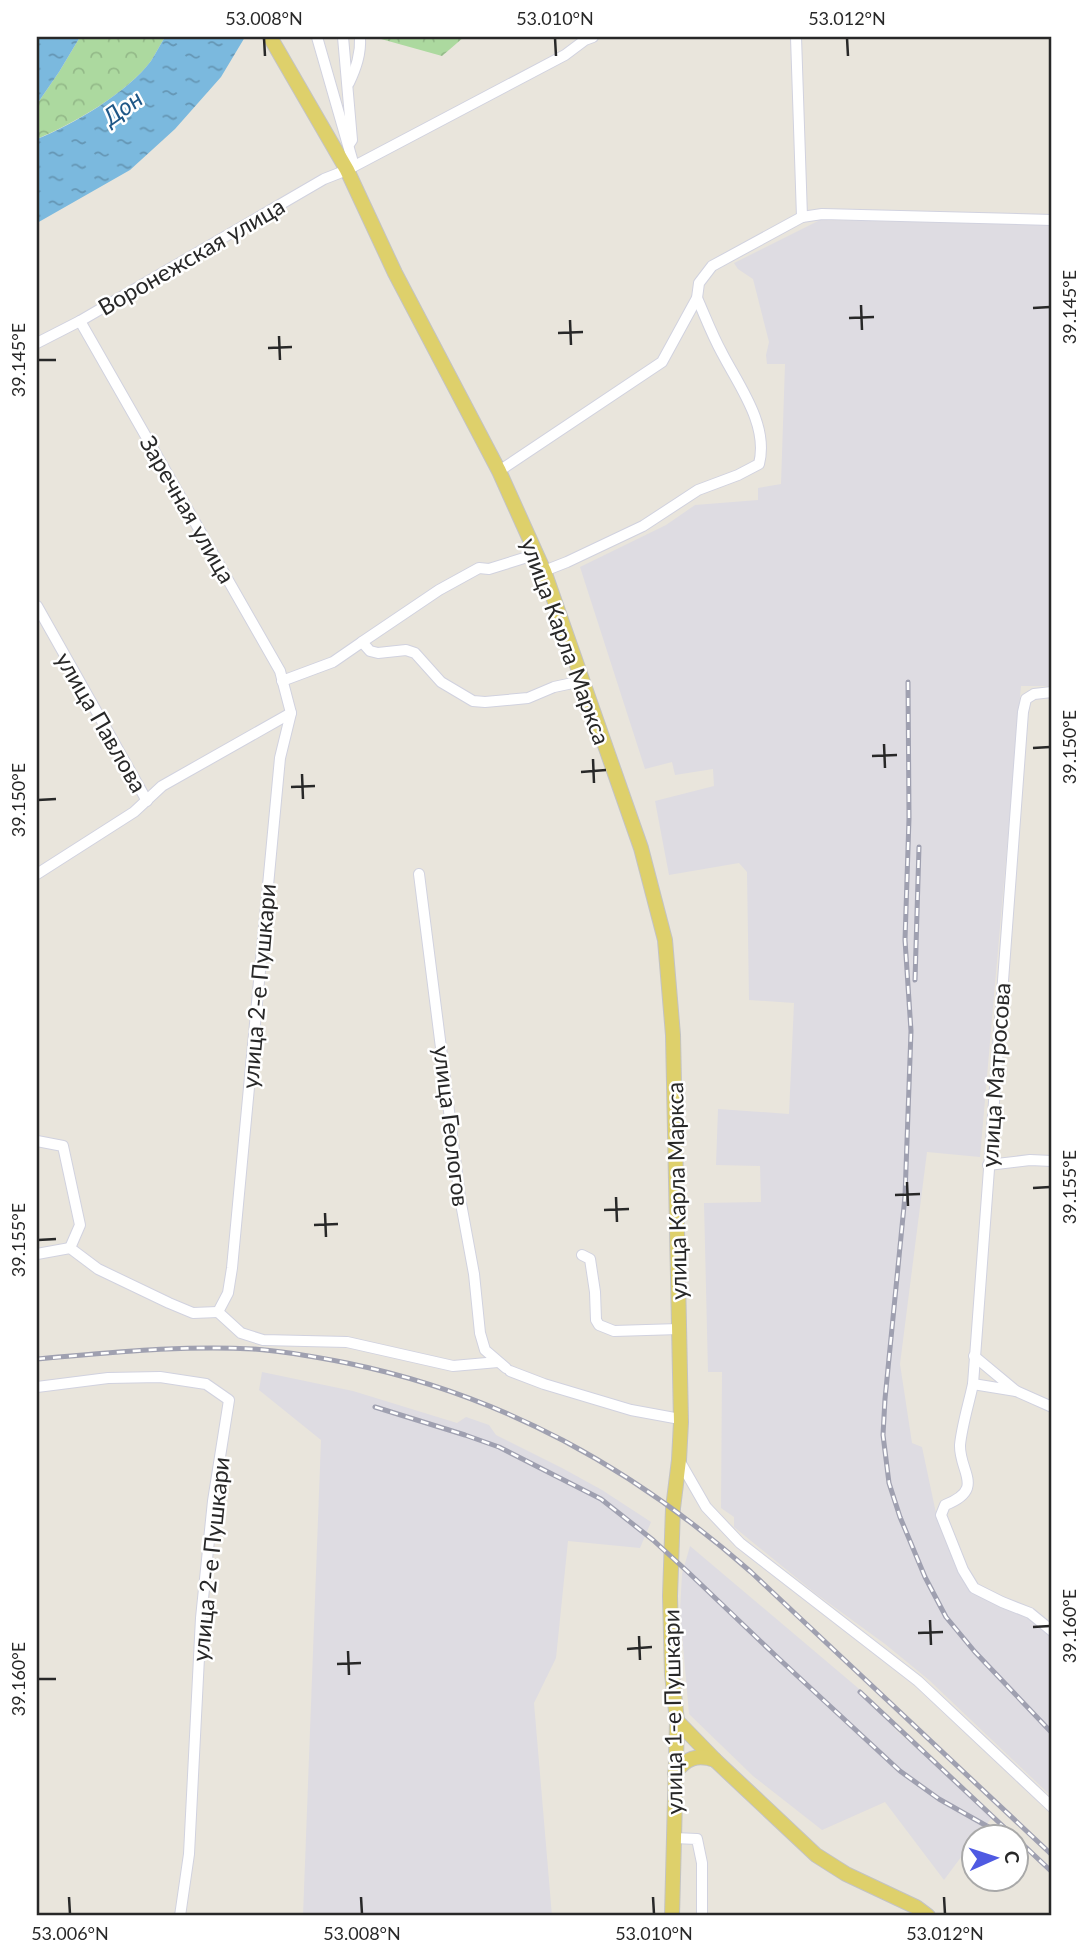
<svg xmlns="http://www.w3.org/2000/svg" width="1089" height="1953" viewBox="0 0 1089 1953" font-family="Lato,sans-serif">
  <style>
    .industrial { fill: #dedce2 }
    .forest { fill: url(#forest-crowns) }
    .water { fill: url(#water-ripples) }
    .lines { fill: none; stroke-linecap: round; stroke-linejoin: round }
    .minor-casing { stroke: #d1d2df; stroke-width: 12 }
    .major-casing { stroke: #c3c3c3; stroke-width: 16 }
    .minor { stroke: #fff; stroke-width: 10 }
    .major { stroke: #ded06b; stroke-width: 14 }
    .rail-casing { stroke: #9fa0b0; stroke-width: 5 }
    .rail { stroke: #fff; stroke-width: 2.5; stroke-dasharray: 8; stroke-linecap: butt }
    .ticks { fill: none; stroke: #282828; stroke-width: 2.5 }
    .labels { text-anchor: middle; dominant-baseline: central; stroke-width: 5; stroke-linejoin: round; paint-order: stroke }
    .street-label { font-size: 23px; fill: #282828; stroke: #fff }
    .water-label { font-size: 24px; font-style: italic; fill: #1e5787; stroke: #fff }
    .neatline { fill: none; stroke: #282828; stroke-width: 2.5 }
    .ticks-label { font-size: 18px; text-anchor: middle; fill: #282828 }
  </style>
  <defs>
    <pattern id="forest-crowns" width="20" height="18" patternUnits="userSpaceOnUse" patternTransform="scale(1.75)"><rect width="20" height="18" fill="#acd99f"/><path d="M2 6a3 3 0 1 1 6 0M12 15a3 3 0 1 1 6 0" fill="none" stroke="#94ba89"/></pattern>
    <pattern id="water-ripples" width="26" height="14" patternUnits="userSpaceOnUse" patternTransform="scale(1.75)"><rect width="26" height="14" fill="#7bb9de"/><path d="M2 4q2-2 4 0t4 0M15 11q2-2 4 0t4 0" fill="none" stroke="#6596b4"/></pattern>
  </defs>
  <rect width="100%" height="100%" fill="#e9e5dc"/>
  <g class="industrial">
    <polygon points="820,220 1052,225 1052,686 1021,686 980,1157 927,1152 900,1364 912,1443 922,1447 937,1518 968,1587 1033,1618 1052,1635 1052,1797 929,1680 885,1644 815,1593 734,1527 734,1517 721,1508 722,1372 708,1372 704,1203 761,1202 760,1166 716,1165 718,1109 789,1114 794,1003 749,1000 747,872 739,863 669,875 655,801 714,786 713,769 675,775 672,762 645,769 580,567 666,525 695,505 758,500 758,488 781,484 785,364 767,364 766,355 769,342 753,279 738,269 734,263"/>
    <polygon points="262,1372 353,1391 457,1423 466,1417 489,1425 496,1435 562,1468 602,1490 651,1522 640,1548 568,1541 556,1658 534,1703 552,1916 303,1916 321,1440 259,1390"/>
    <polygon points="690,1546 858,1688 899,1733 994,1815 976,1837 974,1838 973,1841 944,1880 885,1802 822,1830 753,1776 689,1714 680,1611 682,1574"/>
  </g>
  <g class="forest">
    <path d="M80 37H165C160 45 156 53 151 61 126 94 74 123 37 139V104L59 72Z"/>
    <polygon points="380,37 464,37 442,56 381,39"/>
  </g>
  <g class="water">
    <polygon points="37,37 80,37 59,72 37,104"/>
    <path d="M165 37H245L221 77 175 129 130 170 37 223V139C73 125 128 92 151 61 156 53 160 45 165 37Z"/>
  </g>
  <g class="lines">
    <defs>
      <g id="minor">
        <polyline points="317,37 354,166"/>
        <polyline points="343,37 352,140 350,143"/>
        <polyline points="796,37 802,217"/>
        <path d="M349 83C356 68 361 54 360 37"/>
        <polyline points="80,321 280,671 291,713 280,758 232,1268 228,1293 218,1312"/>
        <polyline points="37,343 80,321 324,179 347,170 565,55 585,40 593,37"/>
        <polyline points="499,471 662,362 697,298 699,283 712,266 802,217 822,214 1052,220"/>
        <path d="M544 571 567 562 643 526 698 490 738 475 759 464C769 425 739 386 722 353 712 335 705 316 697 298"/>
        <polyline points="37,606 147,801"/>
        <polyline points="362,642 439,590 479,568 489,569 537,554"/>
        <polyline points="282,681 333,662 362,642 370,651 378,653 406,650 415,653 441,682 473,701 485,702 528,698 554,687 582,681"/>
        <path d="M1052 692 1034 694 1026 699 1023 712 973 1384C969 1403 962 1425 960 1445 959 1472 986 1489 945 1505L941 1515 963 1570 974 1588 1002 1602 1030 1613 1052 1631"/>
        <polyline points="37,874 134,812 162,786 291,713"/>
        <polyline points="419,874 460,1198 474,1274 480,1333 485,1350 506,1368"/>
        <polyline points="37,1141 63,1146 80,1225 70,1248"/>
        <polyline points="988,1165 1030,1160 1052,1161"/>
        <polyline points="37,1254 70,1248 98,1269 169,1303 193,1313 218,1312"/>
        <polyline points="582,1255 590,1259 595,1292 596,1320 599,1325 614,1331 679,1329"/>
        <polyline points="218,1312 241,1333 263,1340 347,1342 453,1366 498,1362"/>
        <polyline points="510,1371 544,1384 631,1410 680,1419"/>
        <polyline points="973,1384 1016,1391 974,1356"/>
        <polyline points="37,1387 108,1378 160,1377 206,1384 229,1400 213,1501 201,1618 189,1854 180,1916"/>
        <polyline points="1016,1391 1052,1407"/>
        <polyline points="679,1460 706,1507 740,1543 918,1681 1052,1807"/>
        <polyline points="674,1838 697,1839 702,1863 702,1916"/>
      </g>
      <g id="major">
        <polyline points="270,37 347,170 395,273 499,471 544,571 641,848 665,940 673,1035 681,1422 679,1460 673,1508 670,1596 672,1674 677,1721 672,1916"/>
        <polyline points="677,1721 715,1760 816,1855 846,1874 916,1907 928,1916"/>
        <path d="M675 1773C686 1758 697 1754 715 1760"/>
      </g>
    </defs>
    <use href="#minor" class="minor-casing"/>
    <use href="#major" class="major-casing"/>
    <use href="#minor" class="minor"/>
    <use href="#major" class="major"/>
    <defs>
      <g id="rail">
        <polyline points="908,682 909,818 905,940 911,1031 905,1196 885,1399 883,1435 889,1483 900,1517 925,1577 946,1617 975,1652 1052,1733"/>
        <polyline points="915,980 919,847"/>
        <path d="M37 1359C109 1353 181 1345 253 1349 285 1351 316 1357 347 1363 503 1395 633 1468 751 1572L1052 1855"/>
        <polyline points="375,1407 465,1435 499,1447 601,1499 653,1540 688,1572 777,1657 900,1771 939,1799 1008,1838"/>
        <polyline points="860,1692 1007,1830"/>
        <polyline points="1016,1838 1052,1872"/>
      </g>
    </defs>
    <use href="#rail" class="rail-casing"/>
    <use href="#rail" class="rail"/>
  </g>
  <path class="ticks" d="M264 38 265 56M555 38 556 56M847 38 848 56M861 305 862 330M1033 308 1050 307M849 318 874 317M570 320 571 345M558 333 583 332M279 336 280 360M268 348 292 347M38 360H56M884 744 885 768M1033 748 1050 747M872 756 897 755M593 759 594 783M581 772 606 770M302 774 303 799M291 787 315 786M38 800 56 799M907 1182 908 1206M1033 1188 1050 1187M895 1195 920 1194M616 1197 617 1222M604 1210 629 1209M325 1213 326 1237M314 1225 338 1224M38 1240 56 1239M930 1620 931 1645M1033 1627 1050 1626M918 1633 943 1632M639 1636 640 1660M627 1649 652 1647M348 1651 349 1675M337 1664 361 1663M38 1679H56M69 1897 70 1914M361 1897 362 1914M653 1897 654 1914M944 1897 945 1914"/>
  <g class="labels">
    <g class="street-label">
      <text transform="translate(191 256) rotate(-30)">Воронежская улица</text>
      <text transform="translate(188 509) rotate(60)">Заречная улица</text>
      <text transform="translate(566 641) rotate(70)">улица Карла Маркса</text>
      <text transform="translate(102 722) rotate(60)">улица Павлова</text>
      <text transform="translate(258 986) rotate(-85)">улица 2-е Пушкари</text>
      <text transform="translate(995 1075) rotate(-86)">улица Матросова</text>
      <text transform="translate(452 1126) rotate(83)">улица Геологов</text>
      <text transform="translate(676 1191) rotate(-91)">улица Карла Маркса</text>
      <text transform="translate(210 1559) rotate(-84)">улица 2-е Пушкари</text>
      <text transform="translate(672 1712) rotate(-91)">улица 1-е Пушкари</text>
    </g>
    <g class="water-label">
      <text transform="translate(122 107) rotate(-35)">Дон</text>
    </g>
  </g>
  <rect width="1089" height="1953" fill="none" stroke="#ffffff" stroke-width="77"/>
  <g transform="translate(995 1858) rotate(87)"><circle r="33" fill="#ffffff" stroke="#a9a9a9" stroke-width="2"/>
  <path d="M0-5L12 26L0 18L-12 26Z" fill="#4f5ae2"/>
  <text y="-10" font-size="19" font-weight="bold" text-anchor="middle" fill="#282828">С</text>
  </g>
  <rect x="38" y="38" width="1012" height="1876" class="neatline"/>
  <g class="ticks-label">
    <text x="264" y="25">53.008°N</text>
    <text x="555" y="25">53.010°N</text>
    <text x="847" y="25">53.012°N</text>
    <text transform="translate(1070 307) rotate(-90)" y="6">39.145°E</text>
    <text transform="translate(19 360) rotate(-90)" y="6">39.145°E</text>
    <text transform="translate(1070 747) rotate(-90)" y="6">39.150°E</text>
    <text transform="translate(19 800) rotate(-90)" y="6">39.150°E</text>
    <text transform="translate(1070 1187) rotate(-90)" y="6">39.155°E</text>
    <text transform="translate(19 1240) rotate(-90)" y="6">39.155°E</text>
    <text transform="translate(1070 1626) rotate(-90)" y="6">39.160°E</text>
    <text transform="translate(19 1679) rotate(-90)" y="6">39.160°E</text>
    <text x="70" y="1940">53.006°N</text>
    <text x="362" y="1940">53.008°N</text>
    <text x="654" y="1940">53.010°N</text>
    <text x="945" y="1940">53.012°N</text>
  </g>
</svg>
